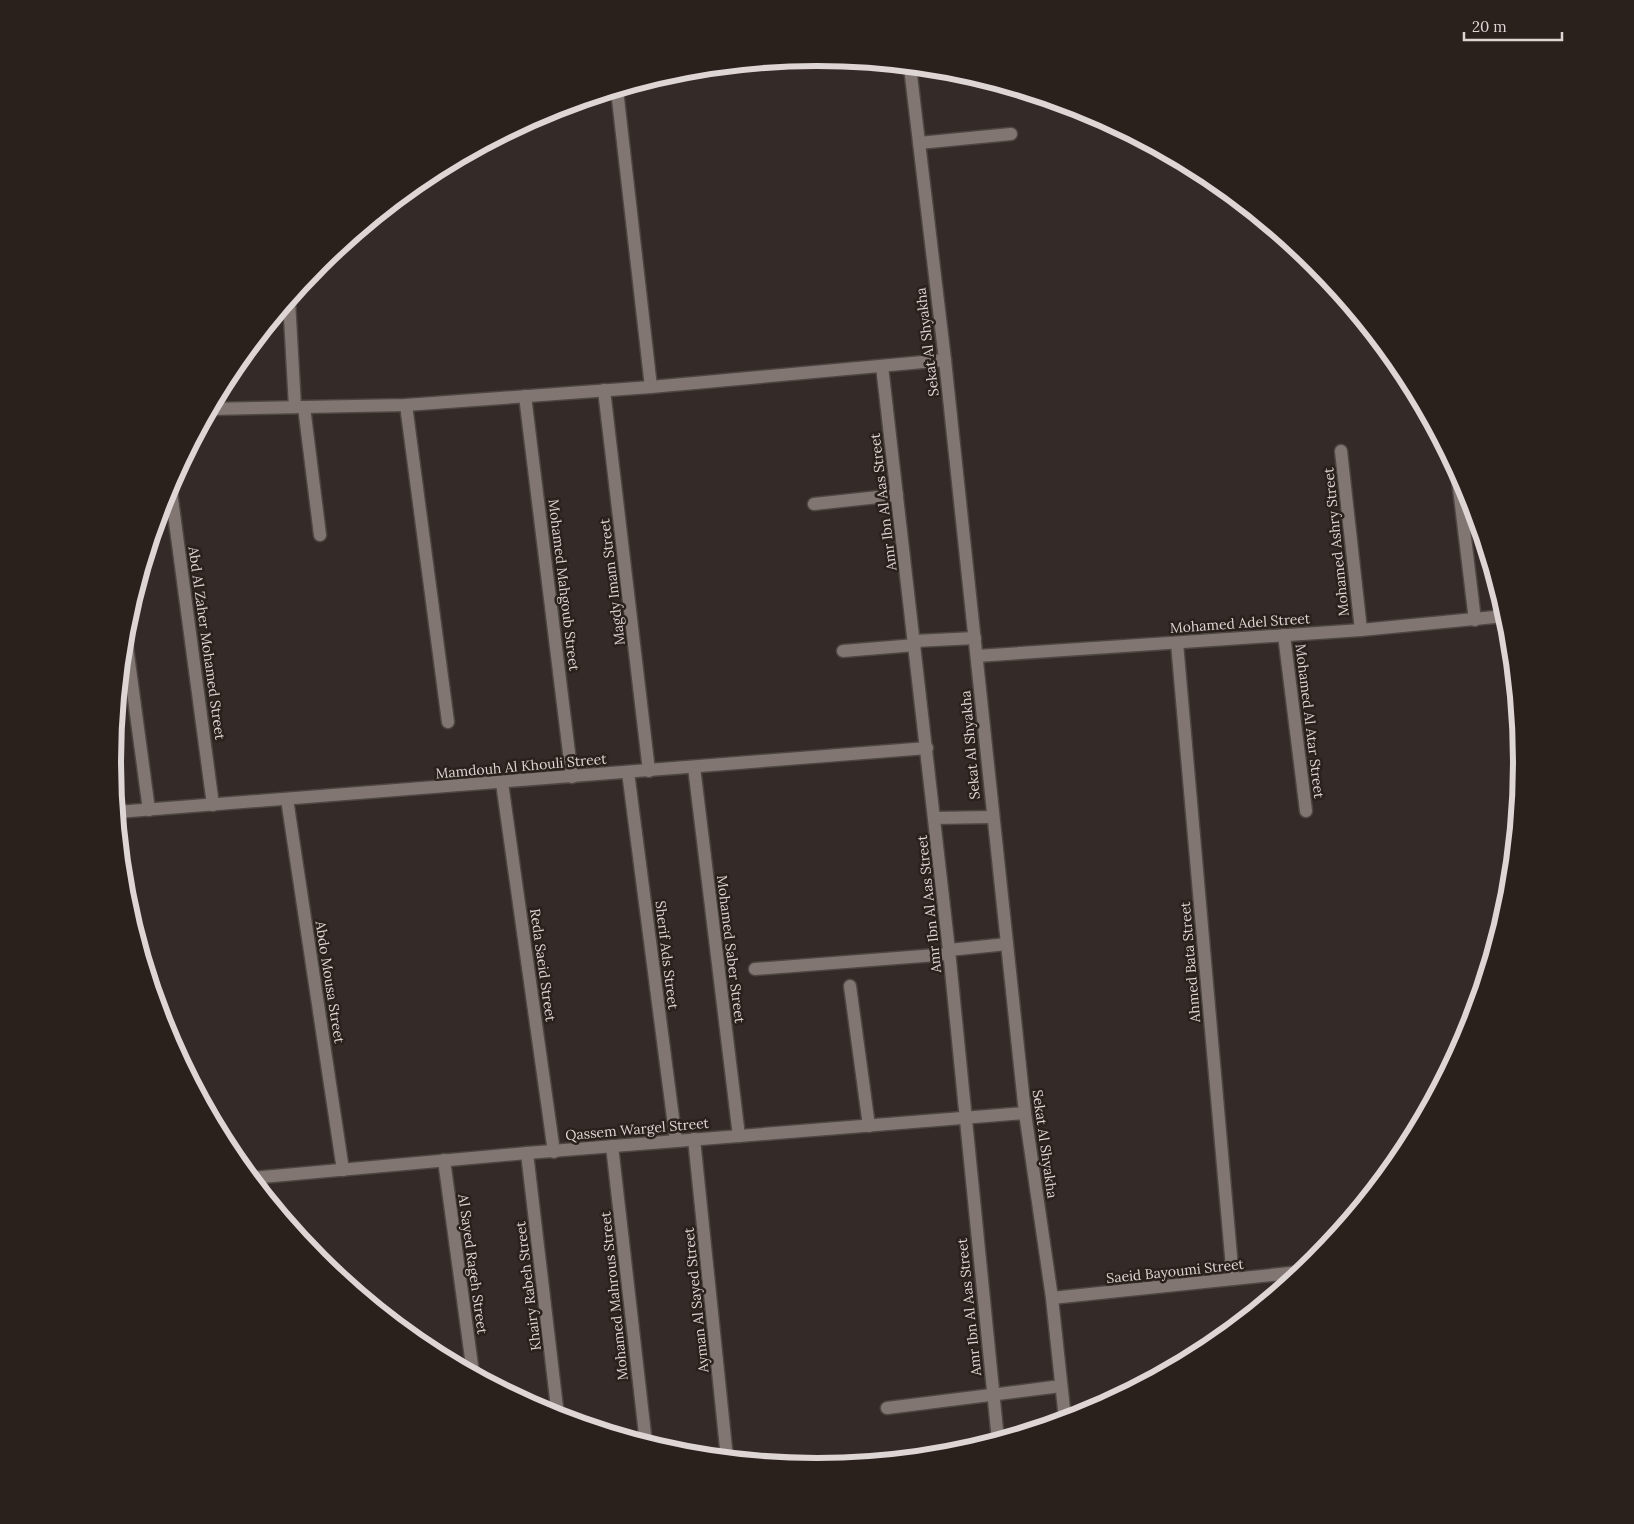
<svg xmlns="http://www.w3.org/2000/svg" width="1634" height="1524" viewBox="0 0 1634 1524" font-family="Lora,serif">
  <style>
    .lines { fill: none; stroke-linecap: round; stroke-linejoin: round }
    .minor-casing { stroke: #4e4643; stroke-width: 15 }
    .minor { stroke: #827672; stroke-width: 12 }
    .labels { text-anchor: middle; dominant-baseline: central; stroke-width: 5; stroke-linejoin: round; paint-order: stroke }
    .street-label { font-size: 14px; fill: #ddd6d4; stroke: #2a211d }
    .rim { fill: none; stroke: #ddd6d4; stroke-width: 6 }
  </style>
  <rect width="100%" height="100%" fill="#342a27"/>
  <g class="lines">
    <defs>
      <g id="minor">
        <polyline points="910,67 945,360 1025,1113 1052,1298 1065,1419"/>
        <polyline points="617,90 651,387"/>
        <polyline points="919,143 1011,134"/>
        <polyline points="289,300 295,407"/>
        <polyline points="882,366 949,950 998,1440"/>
        <polyline points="604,390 649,771"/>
        <polyline points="525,396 572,777"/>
        <polyline points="406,405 448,722"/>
        <polyline points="304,407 320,535"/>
        <polyline points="211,409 406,405 651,387 945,360"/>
        <polyline points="1341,451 1361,630"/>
        <polyline points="1457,472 1475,620"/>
        <polyline points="170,484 213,805"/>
        <polyline points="814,504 897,495"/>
        <polyline points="125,632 149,810"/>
        <polyline points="1284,635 1306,811"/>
        <polyline points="915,641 975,638"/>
        <polyline points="1177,643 1233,1279"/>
        <polyline points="843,651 915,645"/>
        <polyline points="977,656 1361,630 1505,616"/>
        <polyline points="694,767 739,1136"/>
        <polyline points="628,772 676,1141"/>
        <polyline points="502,783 554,1152"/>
        <polyline points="287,799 343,1170"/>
        <polyline points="117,812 927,748"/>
        <polyline points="934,818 992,817"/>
        <polyline points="949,950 1007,944"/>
        <polyline points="755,969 949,954"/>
        <polyline points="850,986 869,1126"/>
        <polyline points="694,1139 727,1458"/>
        <polyline points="612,1146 646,1443"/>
        <polyline points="527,1153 558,1416"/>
        <polyline points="444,1160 473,1373"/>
        <polyline points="252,1178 527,1153 1025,1113"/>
        <polyline points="1052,1298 1300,1272"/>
        <polyline points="887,1408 1061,1386"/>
      </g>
    </defs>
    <use href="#minor" class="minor-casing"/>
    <use href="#minor" class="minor"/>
  </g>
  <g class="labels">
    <g class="street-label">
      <text transform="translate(927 342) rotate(-97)">Sekat Al Shyakha</text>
      <text transform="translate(883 502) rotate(-97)">Amr Ibn Al Aas Street</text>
      <text transform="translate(1336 542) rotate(-96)">Mohamed Ashry Street</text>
      <text transform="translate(612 582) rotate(-97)">Magdy Imam Street</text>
      <text transform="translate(564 585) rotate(83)">Mohamed Mahgoub Street</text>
      <text transform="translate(1240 623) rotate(-4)">Mohamed Adel Street</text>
      <text transform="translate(207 643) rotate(82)">Abd Al Zaher Mohamed Street</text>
      <text transform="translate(1310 721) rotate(83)">Mohamed Al Atar Street</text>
      <text transform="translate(970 745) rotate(-95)">Sekat Al Shyakha</text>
      <text transform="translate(521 766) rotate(-5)">Mamdouh Al Khouli Street</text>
      <text transform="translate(929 904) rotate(-96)">Amr Ibn Al Aas Street</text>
      <text transform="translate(731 949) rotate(83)">Mohamed Saber Street</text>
      <text transform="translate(667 955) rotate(83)">Sherif Ads Street</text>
      <text transform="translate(1190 962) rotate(-95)">Ahmed Bata Street</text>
      <text transform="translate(543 965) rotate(82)">Reda Saeid Street</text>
      <text transform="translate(330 982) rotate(81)">Abdo Mousa Street</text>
      <text transform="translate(637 1129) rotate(-5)">Qassem Wargel Street</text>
      <text transform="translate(1045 1144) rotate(82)">Sekat Al Shyakha</text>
      <text transform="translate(473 1264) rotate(82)">Al Sayed Rageh Street</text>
      <text transform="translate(1175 1271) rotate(-6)">Saeid Bayoumi Street</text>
      <text transform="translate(528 1286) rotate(-97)">Khairy Rabeh Street</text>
      <text transform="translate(614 1296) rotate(-96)">Mohamed Mahrous Street</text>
      <text transform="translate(696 1300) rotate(-96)">Ayman Al Sayed Street</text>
      <text transform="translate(969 1307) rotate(-96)">Amr Ibn Al Aas Street</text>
    </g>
  </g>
  <path d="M0 0H1634V1524H0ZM121 762a696 696 0 1 1 1392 0a696 696 0 1 1-1392 0Z" fill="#2a211d" fill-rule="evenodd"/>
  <path class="rim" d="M121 762a696 696 0 1 1 1392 0a696 696 0 1 1-1392 0Z"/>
  <path d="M1464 32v8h98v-8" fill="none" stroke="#ddd6d4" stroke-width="2.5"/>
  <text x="1472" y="32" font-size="15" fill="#ddd6d4" stroke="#2a211d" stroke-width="4" paint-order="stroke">20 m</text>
</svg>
